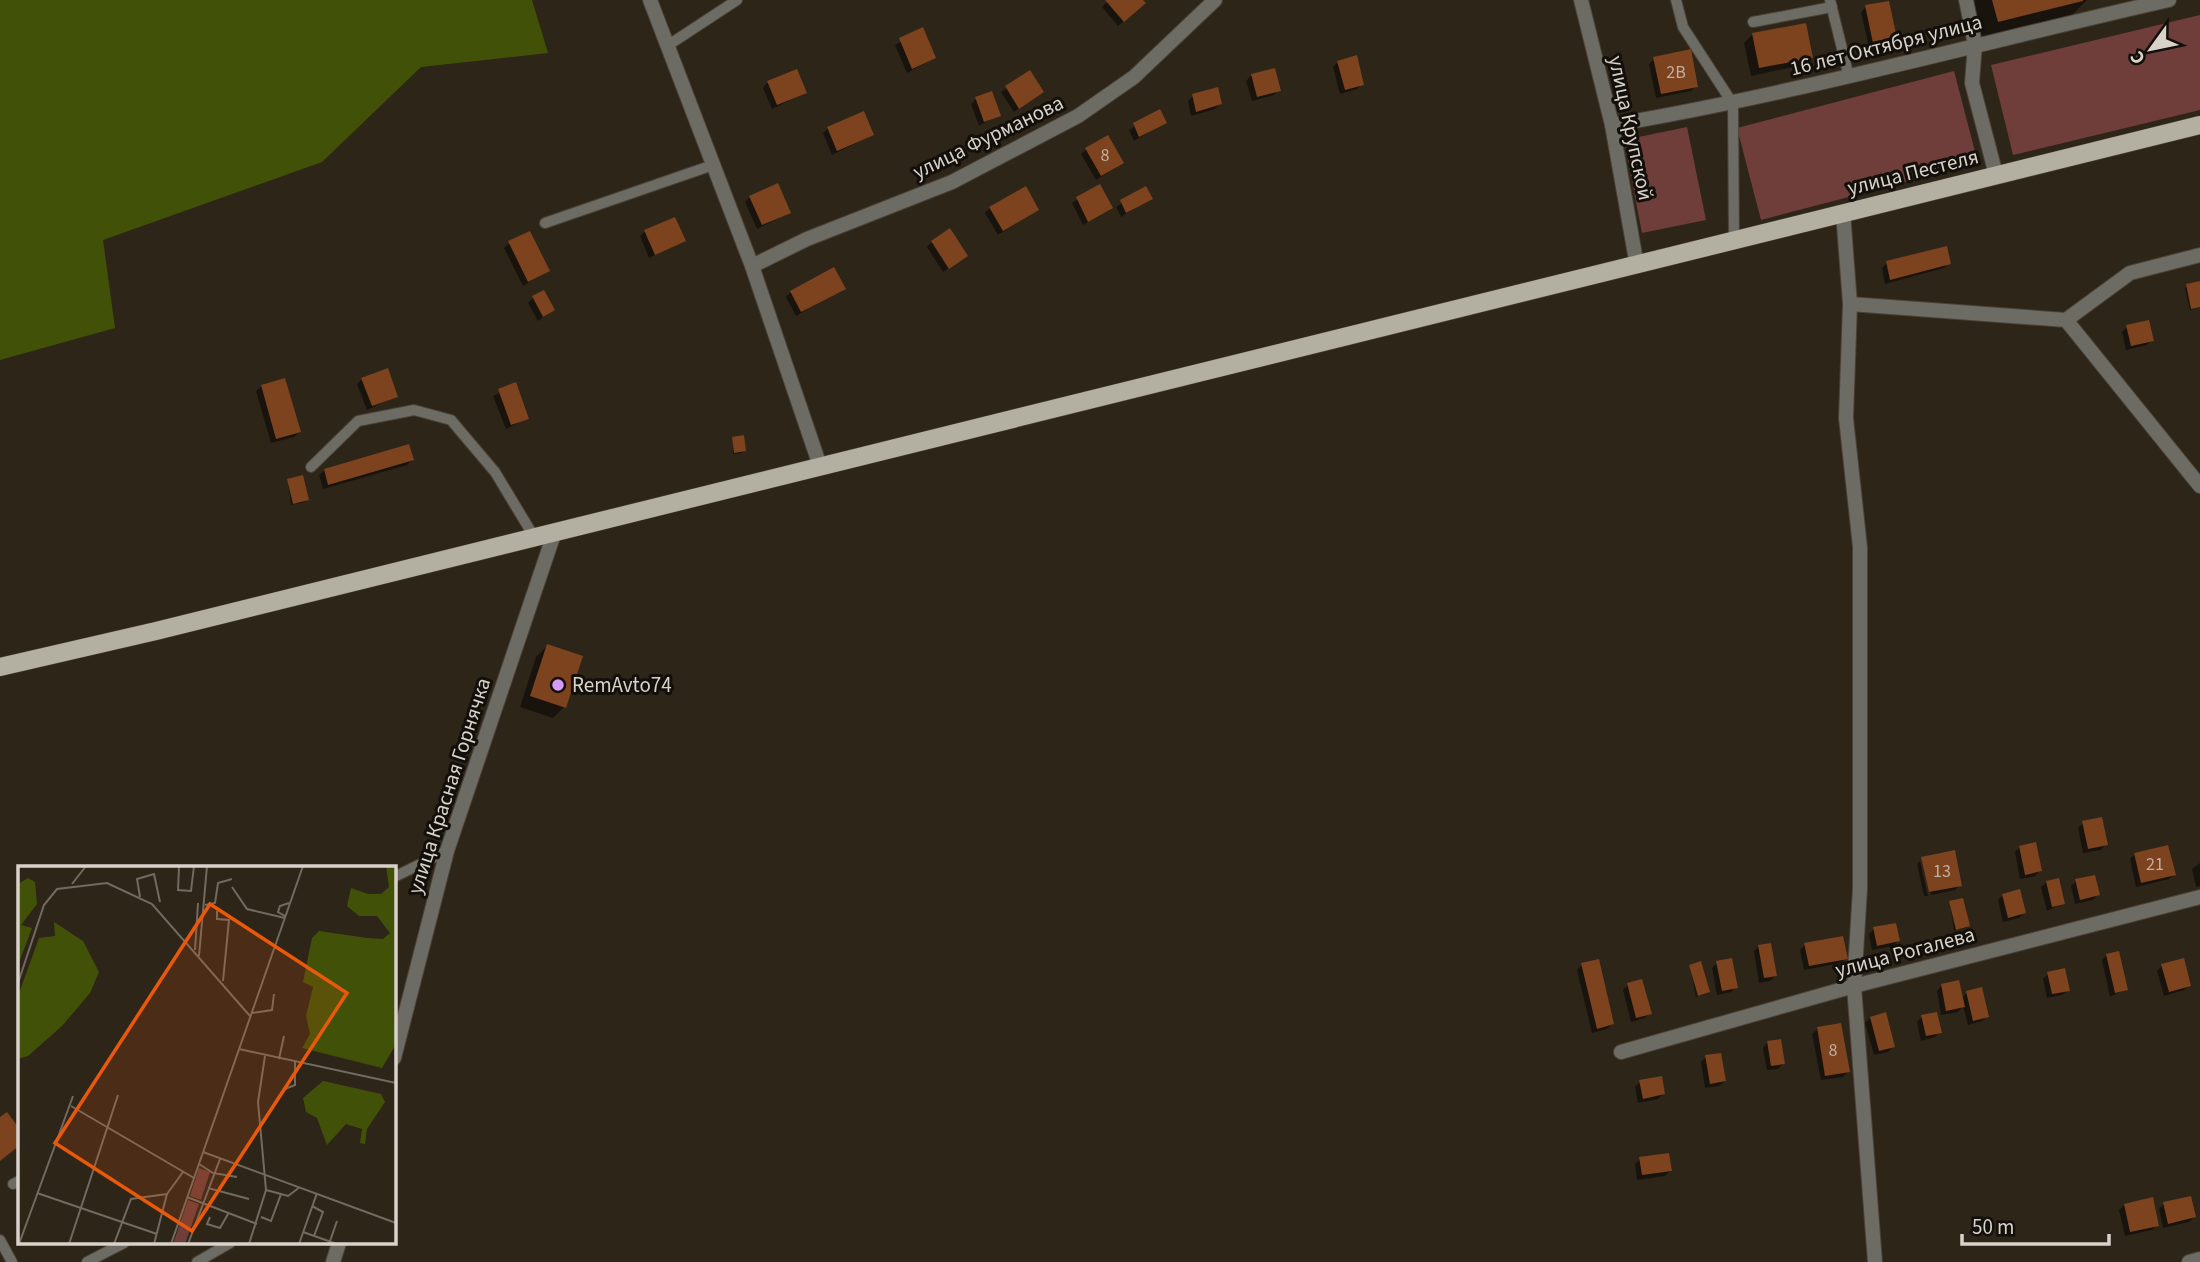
<svg xmlns="http://www.w3.org/2000/svg" width="2200" height="1262" viewBox="0 0 2200 1262" font-family="'Source Sans 3',sans-serif">
  <style>
    .green { fill: #6f3e3a }
    .water { fill: #415208 }
    .shadow { fill: #0007 }
    .building { fill: #7d421e }
    .lines { fill: none; stroke-linecap: round; stroke-linejoin: round }
    .service-casing { stroke: #494135; stroke-width: 12 }
    .minor-casing { stroke: #494135; stroke-width: 16 }
    .primary-casing { stroke: #494135; stroke-width: 19 }
    .service { stroke: #6c6b64; stroke-width: 10 }
    .minor { stroke: #6c6b64; stroke-width: 14 }
    .primary { stroke: #b3b0a2; stroke-width: 18 }
    .poi-dot { fill: #d69bfa; stroke: #130f0a; stroke-width: 2.5 }
    .labels { text-anchor: middle; dominant-baseline: central; stroke-width: 6; stroke-linejoin: round; paint-order: stroke }
    .number-label { font-size: 18px; fill: #c1aea0 }
    .street-label { font-size: 21px; fill: #d8d2cb; stroke: #130f0a }
    .poi-label { font-size: 21px; fill: #d8d2cb; stroke: #130f0a; text-anchor: start }
    .inset-road { fill: none; stroke: #726a60; stroke-width: 2 }
    .view { fill: #e8590c; fill-opacity: 0.15; stroke: #e8590c; stroke-width: 3.5 }
    .inset-edge { fill: none; stroke: #d8d2cb; stroke-width: 3.5 }
  </style>
  <rect width="100%" height="100%" fill="#2e2519"/>
  <g class="green">
    <polygon points="2200,15 2200,110 2013,155 1991,65"/>
    <polygon points="1954,71 1978,163 1761,220 1737,128"/>
    <polygon points="1687,127 1706,220 1642,233 1624,140"/>
  </g>
  <polygon class="water" points="0,0 532,0 548,53 421,67 322,162 103,240 115,328 0,360"/>
  <g class="shadow">
    <polygon points="1109,0 1141,0 1144,3 1118,26 1102,7"/>
    <polygon points="1972,0 2087,0 2072,15 1982,38"/>
    <polygon points="1866,7 1896,42 1891,47 1870,52 1861,12"/>
    <polygon points="922,30 934,58 907,73 895,45"/>
    <polygon points="1752,35 1811,57 1803,65 1751,76 1744,43"/>
    <polygon points="1654,59 1696,86 1691,91 1656,98 1649,64"/>
    <polygon points="1338,62 1362,84 1357,89 1340,94 1333,67"/>
    <polygon points="1274,70 1279,90 1274,95 1252,101 1246,81 1251,76"/>
    <polygon points="1029,72 1042,92 1014,112 1001,92"/>
    <polygon points="768,82 805,93 772,109 763,88"/>
    <polygon points="1193,96 1220,104 1215,109 1191,116 1188,101"/>
    <polygon points="976,99 999,115 979,126 971,104"/>
    <polygon points="1159,112 1165,122 1134,141 1129,130"/>
    <polygon points="828,128 872,135 832,155 823,133"/>
    <polygon points="1087,149 1122,163 1096,180 1081,154"/>
    <polygon points="1099,186 1111,208 1083,225 1072,203"/>
    <polygon points="1145,188 1151,198 1121,217 1116,207"/>
    <polygon points="750,197 789,213 757,229 745,202"/>
    <polygon points="990,208 1037,210 998,235 985,213"/>
    <polygon points="645,231 683,241 649,258 640,236"/>
    <polygon points="932,242 966,256 943,272 927,247"/>
    <polygon points="509,243 548,271 523,286 504,248"/>
    <polygon points="1887,263 1949,263 1944,268 1885,284 1882,268"/>
    <polygon points="2200,282 2200,307 2190,310 2185,288"/>
    <polygon points="843,288 796,316 786,297 791,292"/>
    <polygon points="534,297 553,310 538,321 528,303"/>
    <polygon points="2127,327 2152,340 2147,345 2126,350 2122,332"/>
    <polygon points="362,379 396,396 367,410 357,384"/>
    <polygon points="515,385 527,418 506,429 493,396"/>
    <polygon points="262,386 299,432 294,437 271,443 256,391"/>
    <polygon points="733,438 744,451 742,453 733,454"/>
    <polygon points="412,460 407,465 323,489 319,475 325,470"/>
    <polygon points="288,481 307,499 305,502 291,505"/>
    <polygon points="547,646 564,707 553,718 520,707 536,657"/>
    <polygon points="2083,823 2106,844 2101,850 2083,853 2078,828"/>
    <polygon points="2020,847 2040,871 2035,876 2020,879 2015,852"/>
    <polygon points="2135,854 2174,874 2169,879 2136,887 2130,859"/>
    <polygon points="1922,859 1960,885 1955,890 1931,895"/>
    <polygon points="1920,861 1928,896 1924,896 1917,864"/>
    <polygon points="2200,863 2200,886 2196,887 2192,869"/>
    <polygon points="2076,881 2098,894 2093,900 2075,904 2071,886"/>
    <polygon points="2047,882 2063,903 2047,911 2041,887"/>
    <polygon points="2003,895 2024,913 2019,918 2003,922 1998,900"/>
    <polygon points="1950,903 1968,926 1966,928 1954,931"/>
    <polygon points="1874,929 1898,941 1893,946 1872,950 1869,934"/>
    <polygon points="1805,945 1846,958 1841,963 1804,970 1800,950"/>
    <polygon points="1759,946 1775,976 1770,981 1759,983 1754,951"/>
    <polygon points="2107,955 2126,989 2110,997 2102,960"/>
    <polygon points="1717,963 1736,987 1731,992 1717,995 1712,968"/>
    <polygon points="1582,965 1612,1024 1607,1029 1592,1033 1577,970"/>
    <polygon points="1690,966 1708,992 1706,994 1696,997"/>
    <polygon points="2162,966 2189,985 2184,990 2164,996 2157,971"/>
    <polygon points="2048,974 2068,990 2062,995 2047,998 2043,979"/>
    <polygon points="1628,985 1650,1013 1645,1018 1631,1022 1623,990"/>
    <polygon points="1942,985 1961,998 1967,993 1987,1016 1982,1021 1968,1025 1963,1006 1958,1012 1941,1015 1937,991"/>
    <polygon points="1922,1017 1940,1032 1935,1037 1921,1041 1917,1022"/>
    <polygon points="1870,1018 1893,1046 1888,1052 1874,1055 1865,1023"/>
    <polygon points="1818,1029 1848,1072 1843,1077 1821,1080 1812,1034"/>
    <polygon points="1768,1042 1783,1064 1778,1069 1767,1070 1763,1048"/>
    <polygon points="1706,1057 1725,1081 1719,1086 1705,1088 1701,1062"/>
    <polygon points="1640,1082 1663,1094 1658,1099 1638,1103 1635,1087"/>
    <polygon points="1640,1159 1670,1171 1665,1176 1637,1180 1635,1164"/>
    <polygon points="2164,1204 2194,1217 2189,1222 2163,1228 2159,1209"/>
    <polygon points="2124,1205 2157,1225 2152,1230 2125,1236 2119,1210"/>
  </g>
  <g class="building">
    <polygon points="1105,0 1143,0 1146,3 1124,22"/>
    <polygon points="1992,0 2083,0 2083,1 1998,22"/>
    <polygon points="1889,1 1898,43 1874,48 1865,5"/>
    <polygon points="1806,23 1813,58 1759,68 1752,33"/>
    <polygon points="923,27 936,58 912,69 899,38"/>
    <polygon points="1691,49 1698,87 1661,94 1653,57"/>
    <polygon points="1357,55 1364,85 1345,90 1337,61"/>
    <polygon points="1275,68 1281,91 1257,97 1251,74"/>
    <polygon points="797,69 807,93 777,105 767,81"/>
    <polygon points="1030,70 1044,92 1019,109 1005,86"/>
    <polygon points="1218,87 1222,104 1196,112 1192,94"/>
    <polygon points="992,91 1001,116 984,122 975,97"/>
    <polygon points="1160,109 1167,123 1139,137 1133,123"/>
    <polygon points="864,111 874,135 837,151 827,127"/>
    <polygon points="1108,135 1124,163 1101,176 1085,148"/>
    <polygon points="778,183 791,213 762,225 749,196"/>
    <polygon points="1100,184 1113,208 1088,222 1076,197"/>
    <polygon points="1026,186 1039,210 1003,231 989,207"/>
    <polygon points="1146,186 1153,199 1126,213 1120,200"/>
    <polygon points="675,217 686,241 655,255 644,230"/>
    <polygon points="950,228 968,256 949,269 931,241"/>
    <polygon points="530,231 550,271 528,282 508,241"/>
    <polygon points="1947,246 1951,264 1890,280 1886,261"/>
    <polygon points="834,267 846,289 801,312 790,291"/>
    <polygon points="2200,281 2200,307 2191,309 2186,284"/>
    <polygon points="544,290 555,310 543,317 532,296"/>
    <polygon points="2149,320 2154,341 2131,346 2126,325"/>
    <polygon points="388,368 398,397 372,406 361,378"/>
    <polygon points="285,378 301,432 276,439 261,385"/>
    <polygon points="516,382 529,419 511,425 498,389"/>
    <polygon points="744,435 746,451 734,453 732,437"/>
    <polygon points="409,444 414,460 328,485 324,469"/>
    <polygon points="303,475 309,500 293,504 287,479"/>
    <polygon points="547,644 583,656 566,708 530,696"/>
    <polygon points="2102,817 2108,845 2088,849 2082,821"/>
    <polygon points="2036,842 2042,871 2025,875 2019,846"/>
    <polygon points="2168,845 2176,875 2141,883 2134,853"/>
    <polygon points="1955,850 1962,886 1929,892 1921,857"/>
    <polygon points="2095,875 2100,895 2080,900 2075,879"/>
    <polygon points="2059,878 2065,904 2052,907 2046,881"/>
    <polygon points="2020,889 2026,913 2008,918 2002,894"/>
    <polygon points="1963,898 1970,926 1956,930 1949,901"/>
    <polygon points="1896,923 1900,941 1877,946 1873,927"/>
    <polygon points="1843,936 1848,959 1809,966 1804,943"/>
    <polygon points="1771,943 1777,976 1764,978 1758,945"/>
    <polygon points="2119,951 2128,990 2115,993 2106,954"/>
    <polygon points="1732,958 1738,988 1722,991 1716,961"/>
    <polygon points="2184,958 2191,986 2169,992 2161,964"/>
    <polygon points="1599,959 1614,1024 1597,1029 1581,963"/>
    <polygon points="1701,961 1710,992 1698,996 1689,965"/>
    <polygon points="2065,968 2070,991 2052,994 2047,972"/>
    <polygon points="1642,979 1652,1014 1636,1018 1627,983"/>
    <polygon points="1959,980 1965,1007 1946,1011 1941,984"/>
    <polygon points="1982,987 1989,1017 1973,1021 1966,991"/>
    <polygon points="1886,1012 1895,1047 1879,1051 1870,1017"/>
    <polygon points="1937,1012 1942,1033 1926,1036 1921,1015"/>
    <polygon points="1841,1023 1850,1072 1825,1076 1817,1027"/>
    <polygon points="1781,1039 1785,1064 1771,1066 1767,1041"/>
    <polygon points="1721,1053 1726,1081 1710,1084 1705,1055"/>
    <polygon points="1662,1076 1665,1094 1643,1099 1639,1080"/>
    <polygon points="7,1112 19,1128 19,1146 0,1161 0,1117"/>
    <polygon points="1669,1153 1672,1171 1642,1175 1639,1157"/>
    <polygon points="2191,1196 2196,1217 2168,1224 2163,1202"/>
    <polygon points="2153,1197 2159,1226 2130,1232 2124,1204"/>
  </g>
  <g class="lines">
    <defs>
      <g id="service">
        <polyline points="1676,0 1683,27 1733,104 1734,241"/>
        <polyline points="1830,0 1849,77"/>
        <polyline points="1753,22 1832,7"/>
        <polyline points="667,46 737,0"/>
        <polyline points="545,223 713,165"/>
        <polyline points="311,467 358,421 414,410 451,420 495,472 533,535"/>
        <polyline points="394,877 447,851"/>
        <polyline points="13,1184 19,1181"/>
        <polyline points="0,1240 12,1262"/>
        <polyline points="87,1262 124,1243"/>
        <polyline points="197,1262 230,1243"/>
      </g>
      <g id="minor">
        <polyline points="650,0 752,266 820,466"/>
        <polyline points="1581,0 1612,125 1637,266"/>
        <polyline points="1966,0 1975,44 1972,83 1996,175"/>
        <path d="M1612 125C1800 93 1983 42 2169 0"/>
        <polyline points="1843,212 1850,304 1846,418 1860,547 1860,889 1854,986 1875,1262"/>
        <polyline points="752,266 807,239 952,182 1078,116 1134,77 1215,0"/>
        <polyline points="1850,304 2066,320"/>
        <polyline points="2066,320 2200,486"/>
        <polyline points="2066,320 2130,273 2200,255"/>
        <polyline points="1621,1052 1854,986 2200,897"/>
        <polyline points="394,1058 447,851 555,531"/>
        <polyline points="333,1262 339,1243"/>
        <polyline points="2189,1262 2200,1259"/>
      </g>
      <polyline id="primary" points="0,667 156,631 2200,125"/>
    </defs>
    <use href="#service" class="service-casing"/>
    <use href="#minor" class="minor-casing"/>
    <use href="#primary" class="primary-casing"/>
    <use href="#service" class="service"/>
    <use href="#minor" class="minor"/>
    <use href="#primary" class="primary"/>
  </g>
  <circle class="poi-dot" cx="558" cy="685" r="7"/>
  <g class="labels">
    <g class="number-label">
      <text x="1676" y="72">2В</text>
      <text x="1105" y="155">8</text>
      <text x="2155" y="864">21</text>
      <text x="1942" y="871">13</text>
      <text x="1833" y="1050">8</text>
    </g>
    <g class="street-label">
      <text transform="translate(1886 45) rotate(-14)">16 лет Октября улица</text>
      <text transform="translate(1631 128) rotate(78)">улица Крупской</text>
      <text transform="translate(988 137) rotate(-26)">улица Фурманова</text>
      <text transform="translate(1913 172) rotate(-14)">улица Пестеля</text>
      <text transform="translate(449 786) rotate(-72)">улица Красная Горнячка</text>
      <text transform="translate(1905 952) rotate(-15)">улица Рогалева</text>
    </g>
    <g class="poi-label">
      <text x="572" y="685">RemAvto74</text>
    </g>
  </g>
  <g transform="translate(18 866)">
    <rect width="378" height="378" fill="#2e2519"/>
    <path d="M181 302 192 306 183 334 172 330ZM170 334 181 338 167 378H155Z" fill="#6f3e3a"/>
    <path d="M368 0H378V178L364 202 284 182 292 168 288 150 295 121 285 116 294 72 301 65 349 72 365 73 372 67 359 50H341L329 40 333 22 350 28H363L371 21ZM10 12 17 16 19 38 3 59 14 62 0 99V18ZM36 56 65 75 81 106 72 127 44 160 10 190 0 193V130L21 72 37 70ZM305 215 363 228 367 236 349 263 347 278 342 277 344 263 328 258 309 279 299 252 288 246 285 232Z" fill="#415208"/>
    <path class="inset-road" d="M161 1 160 24 173 25 176 0M54 18 68 0M214 21 229 43 267 52M122 31 119 13 136 8 142 36M187 39 197 37 200 17 214 13M199 45V53L211 54 205 115M267 50 260 46 262 40 271 37M177 84 180 37M181 90 189 0M0 117 26 39 39 23 89 17 134 38 232 150M234 147 254 144 256 128M221 183 378 217M261 193 266 170M267 223 277 219V196M53 240 176 312M185 286 378 357M181 298 195 307 219 311M190 322 231 333M19 327 139 368M149 328 165 306M263 328 270 330 282 321M169 331 239 358M294 340 305 346 296 370M192 351 189 358 202 362 210 348M243 351 253 355 263 328 248 324M285 366 319 378M1 378 55 230M51 378 100 229M96 378 113 333 149 328M136 378 149 328M153 378 285 0M170 378 202 293M231 378 248 324 240 236 247 190M281 378 299 327M311 378 319 355"/>
    <path class="view" d="M192 38 329 127 174 365 37 277Z"/>
    <rect width="378" height="378" class="inset-edge"/>
  </g>
  <g transform="translate(2151 49) rotate(237)" stroke="#130f0a" stroke-width="5" paint-order="stroke">
  <path d="M0-5L12 26L0 18L-12 26Z" fill="#d8d2cb"/>
  <text y="-10" font-size="19" font-weight="bold" text-anchor="middle" fill="#d8d2cb">С</text>
  </g>
  <path d="M1962 1234v10h147v-10" fill="none" stroke="#d8d2cb" stroke-width="3.5"/>
  <text x="1972" y="1234" font-size="21" fill="#d8d2cb" stroke="#130f0a" stroke-width="5" paint-order="stroke">50 m</text>
</svg>
